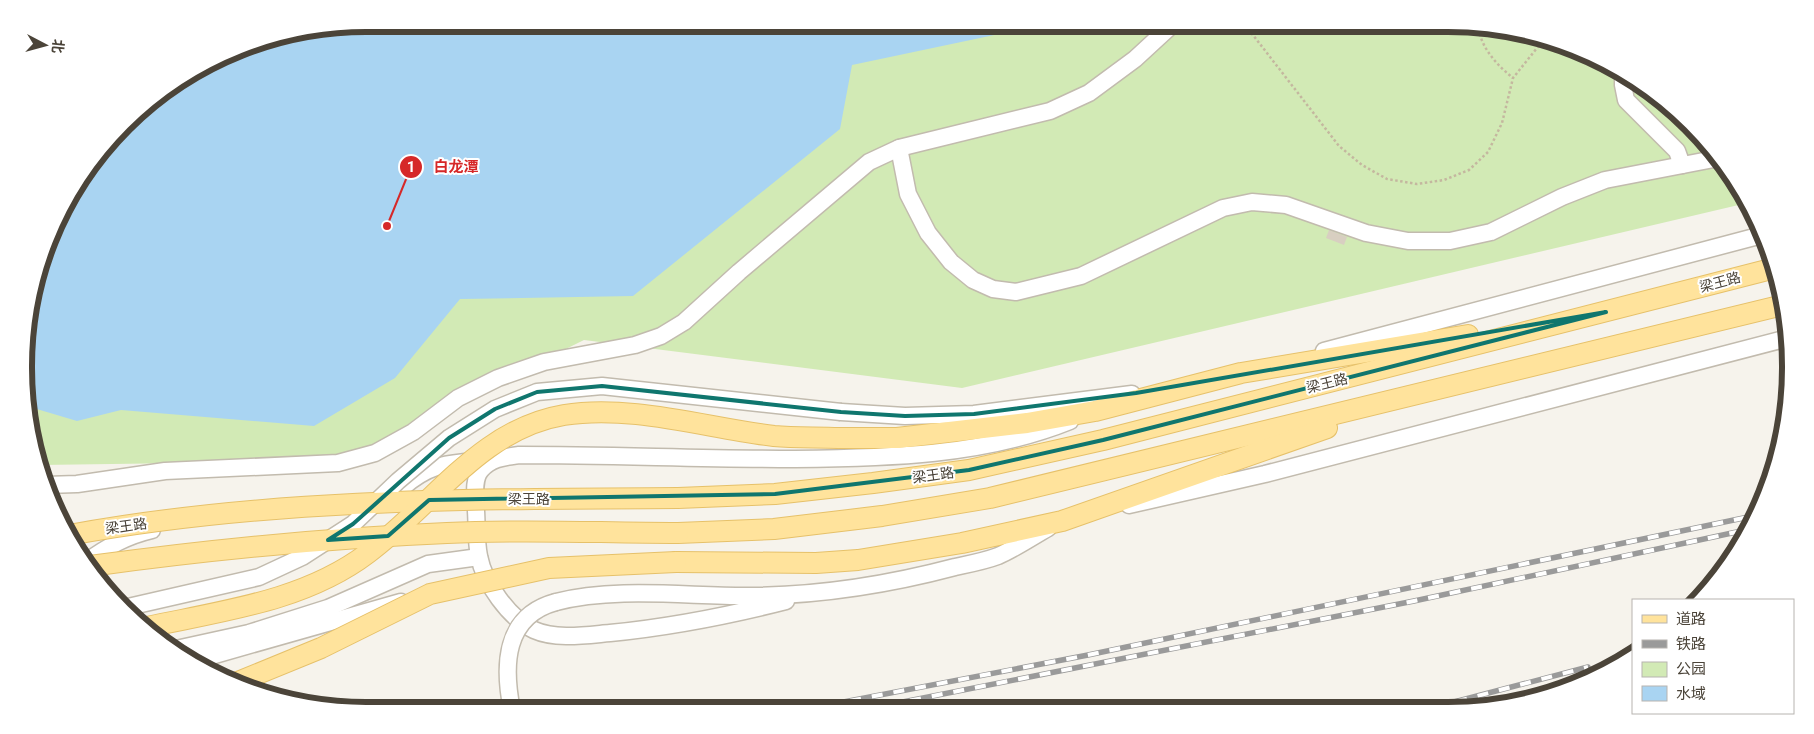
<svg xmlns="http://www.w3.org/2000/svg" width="1814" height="734" viewBox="0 0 1814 734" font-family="Roboto,'Noto Sans SC',sans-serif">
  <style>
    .green { fill: #d2eab5 }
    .water { fill: #a9d4f2 }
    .building { fill: #d8cfc1 }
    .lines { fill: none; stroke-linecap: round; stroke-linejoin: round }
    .minor-casing { stroke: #c2bbae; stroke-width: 19 }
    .major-casing { stroke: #e6c16a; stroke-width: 22 }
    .path { stroke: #c4b79f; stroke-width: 2.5; stroke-dasharray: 2.5 2.5; stroke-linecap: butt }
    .minor { stroke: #fff; stroke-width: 16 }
    .major { stroke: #ffe39c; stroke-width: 20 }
    .rail-casing { stroke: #9a9a9a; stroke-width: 5.5 }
    .rail { stroke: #fff; stroke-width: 4; stroke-dasharray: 11; stroke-linecap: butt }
    .minor-bridge-casing { stroke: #c2bbae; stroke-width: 19; stroke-linecap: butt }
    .major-bridge-casing { stroke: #e6c16a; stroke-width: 22; stroke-linecap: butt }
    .minor-bridge { stroke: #fff; stroke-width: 16 }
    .major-bridge { stroke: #ffe39c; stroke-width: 20 }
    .marked { fill: none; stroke: #0f766e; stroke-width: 4; stroke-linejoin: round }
    .labels { text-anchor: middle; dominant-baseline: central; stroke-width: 4; stroke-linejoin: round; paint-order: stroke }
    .street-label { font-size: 14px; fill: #4b4439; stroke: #fff }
    .rim { fill: none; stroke: #4b4439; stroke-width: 6 }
    .leader { fill: none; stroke: #d62828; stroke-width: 2 }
    .callout-dot { fill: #d62828; stroke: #fff; stroke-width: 2 }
    .mark-label { font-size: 15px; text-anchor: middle; font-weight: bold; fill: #fff }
    .callout-label { font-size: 15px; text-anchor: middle; font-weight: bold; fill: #d62828; stroke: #fff; stroke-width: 4; stroke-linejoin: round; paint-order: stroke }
  </style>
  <rect width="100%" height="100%" fill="#f6f3ec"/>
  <polygon class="green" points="367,24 1447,24 1557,42 1618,70 1673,109 1719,158 1747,203 962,388 584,340 339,461 40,465 30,434 27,322 42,257 70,196 141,109 196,70 256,42"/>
  <polygon class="water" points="367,24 1046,24 852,65 840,129 633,296 460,299 395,378 314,426 121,410 77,421 30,407 27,322 42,257 70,196 141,109 196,70 256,42"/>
  <polygon class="building" points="1329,230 1347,237 1344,245 1326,238"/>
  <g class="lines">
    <defs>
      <g id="minor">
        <polyline points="1623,73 1623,85 1626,100 1677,151 1682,165"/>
        <polyline points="899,148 908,194 928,233 951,262 973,280 993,289 1016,292 1081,276 1223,208 1252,202 1286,205 1366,233 1408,241 1450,241 1491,232 1562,197 1605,180 1719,158"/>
        <polyline points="1324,351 1762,235"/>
        <polyline points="841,412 905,416 974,414 1132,394"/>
        <polyline points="46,485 77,484 165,471 338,463 375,453 413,432 458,398 498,378 544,362 635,345 661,336 684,322 739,272 869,162 899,148 1050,111 1089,93 1135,59 1173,24"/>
        <path d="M403 487C428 466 442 464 474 461"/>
        <polyline points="1129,505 1265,474 1788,338"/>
        <path d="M86 562C107 547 126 536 152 530"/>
        <path d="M786 601C727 616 670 627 610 633 587 635 556 640 534 630 509 618 484 583 479 556 476 542 477 525 476 511 476 499 472 480 481 470 491 458 505 457 519 455 611 455 702 459 795 459 887 458 983 456 1070 421"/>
        <path d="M556 602C615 587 684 596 745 596 815 596 887 585 955 567 969 564 985 561 998 556 1016 548 1032 537 1048 528"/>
        <polyline points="176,649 249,633 328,608 428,564 479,557"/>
        <polyline points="197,660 401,602"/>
      </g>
      <g id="major">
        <polyline points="839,438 897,438 1027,423 1095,411 1241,373 1468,335"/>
        <polyline points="678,498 775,494 873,483 969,470 1103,440 1775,268"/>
        <polyline points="678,533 774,529 882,516 990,498 1783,305"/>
        <polyline points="676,562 816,563 858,560 962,543 1062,521 1327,428"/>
      </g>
    </defs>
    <use href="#minor" class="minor-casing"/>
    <use href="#major" class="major-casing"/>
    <g class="path">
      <polyline points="1239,24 1253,35 1339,146 1362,165 1387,179 1417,184 1444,180 1469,170 1488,152 1502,123 1513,78 1541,43 1547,40"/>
      <path d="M1479 29C1481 48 1498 66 1513 78"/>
    </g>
    <use href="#minor" class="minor"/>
    <use href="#major" class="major"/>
    <defs>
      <g id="rail">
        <polyline points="1435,707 1588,667"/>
        <polyline points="1481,707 1566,685"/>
        <polyline points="807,709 1088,655 1753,516"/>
        <polyline points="867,709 1414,601 1746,530"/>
      </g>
    </defs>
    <use href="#rail" class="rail-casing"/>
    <use href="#rail" class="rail"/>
    <defs>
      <g id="minor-bridge">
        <polyline points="128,607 259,577 302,557 353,524 398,481 449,438 495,409 537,392 602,386 841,412"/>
        <path d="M512 710C503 666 504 616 556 602"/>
      </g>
      <g id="major-bridge">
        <path d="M69 535C271 498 474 499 678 498"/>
        <path d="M90 566C208 550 327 538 447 533 523 529 601 533 678 533"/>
        <path d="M147 627C222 611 305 601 368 553 432 506 480 429 564 415 631 404 707 428 774 436 795 438 817 437 839 438"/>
        <polyline points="238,682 321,648 430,594 549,568 676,562"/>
      </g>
    </defs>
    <use href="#minor-bridge" class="minor-bridge-casing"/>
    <use href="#major-bridge" class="major-bridge-casing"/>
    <use href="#minor-bridge" class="minor-bridge"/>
    <use href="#major-bridge" class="major-bridge"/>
  </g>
  <path class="marked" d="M1606 312 1103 440 969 470 775 494 429 500 388 536 328 540 353 524 449 438 495 409 537 392 602 386 841 412 905 416 974 414 1136 393Z"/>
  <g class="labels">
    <g class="street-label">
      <text transform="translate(1720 282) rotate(-15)">梁王路</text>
      <text transform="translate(1327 383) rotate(-14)">梁王路</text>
      <text transform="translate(933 475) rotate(-8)">梁王路</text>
      <text x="529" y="499">梁王路</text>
      <text transform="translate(126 526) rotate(-8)">梁王路</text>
    </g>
  </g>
  <path d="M0 0H1814V734H0ZM366 32H1448A334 334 0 0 1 1782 366V368A334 334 0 0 1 1448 702H366A334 334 0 0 1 32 368V366A334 334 0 0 1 366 32Z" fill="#fff" fill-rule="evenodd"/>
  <path class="rim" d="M366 32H1448A334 334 0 0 1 1782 366V368A334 334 0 0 1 1448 702H366A334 334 0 0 1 32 368V366A334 334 0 0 1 366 32Z"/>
  <path class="leader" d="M387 226L411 167"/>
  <g class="callout-dot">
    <circle cx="387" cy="226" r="5"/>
    <circle cx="411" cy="167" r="12"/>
  </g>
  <g class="mark-label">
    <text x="411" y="172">1</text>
  </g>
  <g class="callout-label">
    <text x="456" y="172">白龙潭</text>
  </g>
  <rect x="1632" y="599" width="162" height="115" fill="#ffffff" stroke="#b7b4b0"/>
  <rect x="1642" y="615" width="25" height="8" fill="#ffe39c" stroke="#b7b4b0"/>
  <text x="1676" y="624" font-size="15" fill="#4b4439">道路</text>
  <rect x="1642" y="640" width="25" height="8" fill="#9a9a9a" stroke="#b7b4b0"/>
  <text x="1676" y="649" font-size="15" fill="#4b4439">铁路</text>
  <rect x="1642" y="662" width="25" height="15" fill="#d2eab5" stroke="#b7b4b0"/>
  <text x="1676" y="674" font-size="15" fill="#4b4439">公园</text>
  <rect x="1642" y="686" width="25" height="15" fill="#a9d4f2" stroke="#b7b4b0"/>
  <text x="1676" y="699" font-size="15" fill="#4b4439">水域</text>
  <g transform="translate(45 45) rotate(96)" stroke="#ffffff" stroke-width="4" paint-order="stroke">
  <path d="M0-4L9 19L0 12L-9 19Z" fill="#4b4439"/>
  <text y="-8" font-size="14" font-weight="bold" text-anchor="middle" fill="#4b4439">北</text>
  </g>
</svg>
